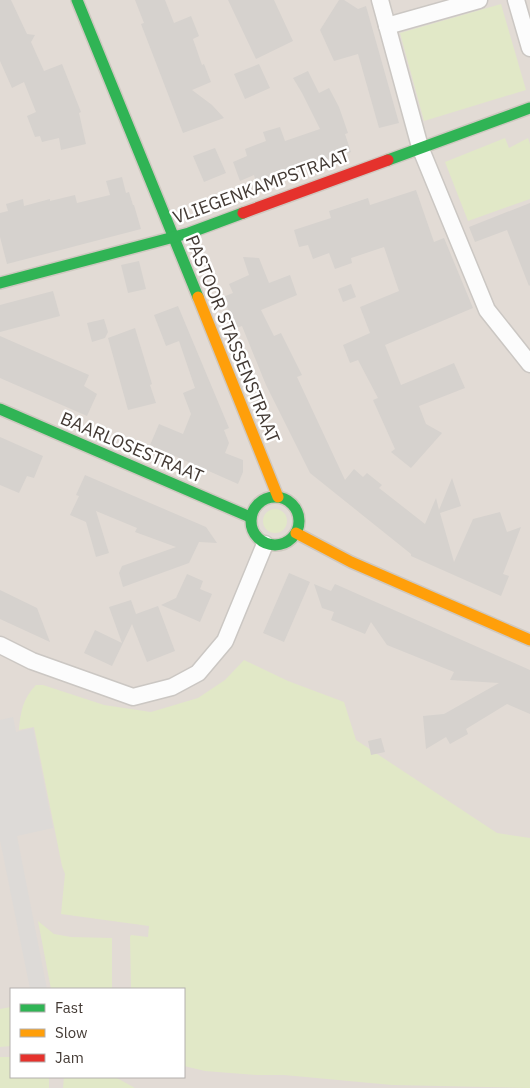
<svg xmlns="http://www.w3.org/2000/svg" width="530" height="1088" viewBox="0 0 530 1088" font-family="'IBM Plex Sans',sans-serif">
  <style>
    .residential { fill: #e2dbd5; fill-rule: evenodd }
    .green { fill: #e1e8c7 }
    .parking { fill: #dddad7 }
    .building { fill: #d6d2ce }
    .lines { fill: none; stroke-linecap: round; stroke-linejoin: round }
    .street-casing { stroke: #cbc7c3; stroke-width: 19 }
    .fast-casing { stroke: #cfc8c0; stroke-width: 14 }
    .slow-casing { stroke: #cfc8c0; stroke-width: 14 }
    .jam-casing { stroke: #cfc8c0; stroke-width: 14 }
    .street { stroke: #fcfcfc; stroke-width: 16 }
    .fast { stroke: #30b455; stroke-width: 11 }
    .slow { stroke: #ff9f0a; stroke-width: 11 }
    .jam { stroke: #e5322d; stroke-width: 11 }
    .labels { text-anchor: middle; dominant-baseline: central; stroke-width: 5; stroke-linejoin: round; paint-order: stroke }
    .street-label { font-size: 18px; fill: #433a34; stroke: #fff }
  </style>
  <rect width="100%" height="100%" fill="#eeebe8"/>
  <path class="residential" d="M0 0H530V1088H0ZM11 989H184V1077H11Z"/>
  <g class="green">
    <polygon points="501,4 526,90 424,121 400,33"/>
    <polygon points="505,138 509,148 528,138 530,144 530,199 468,221 445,162"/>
    <circle cx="275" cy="521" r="12"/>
    <path d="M244 660 288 681 344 702 356 740 497 833 530 838V1088L392 1085 284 1075H257L205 1071 184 1066V989H131L130 937 131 935 148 937 149 926 61 914 65 874 62 866 34 727 19 730C20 713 23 698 36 685H43L104 705 151 712 198 698 225 680Z"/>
    <polygon points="38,921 54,934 71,937 112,938 112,989 51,989"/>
    <polygon points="11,1007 11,1046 0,1047 0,1009"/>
    <polygon points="0,1057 11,1057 11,1077 49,1077 49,1088 0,1088"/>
    <polygon points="64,1077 115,1077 135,1088 63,1088"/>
  </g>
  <polygon class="parking" points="13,717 16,732 33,728 53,828 17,836 47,989 30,989 0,840 0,720"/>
  <g class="building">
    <polygon points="0,0 11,0 27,34 35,35 31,42 44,71 62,64 81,112 79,113 86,144 61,150 59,138 42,142 40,136 35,137 27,116 36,112 24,82 12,88 0,61"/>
    <polygon points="135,0 165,0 174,23 191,16 199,36 193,39 202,65 204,64 211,82 192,90 212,105 224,118 183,133 141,24 144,23"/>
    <polygon points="228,0 274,0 293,41 256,59"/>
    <polygon points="339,0 344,0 358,9 366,6 399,123 379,128 358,54 334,61 320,30"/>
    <polygon points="259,64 270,88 245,99 234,74"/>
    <polygon points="308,71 319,93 329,88 339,107 348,133 345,134 351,152 262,181 256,182 254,175 240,181 233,162 247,156 245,149 266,141 263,132 280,127 285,141 320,129 302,93 293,78"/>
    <polygon points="215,148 226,173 204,182 193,156"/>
    <polygon points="122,177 126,193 129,192 133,205 134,205 141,229 7,264 0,237 0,213 8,211 6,204 23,199 24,206 50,199 50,201 75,195 77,203 110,195 106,181"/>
    <polygon points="416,190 434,242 444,238 473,308 385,345 401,385 454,363 465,388 419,406 426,424 442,433 411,468 391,452 395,449 373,400 378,398 358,360 350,363 343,345 370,333 360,307 399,291 384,247 351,258 352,263 335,269 329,253 313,259 308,245 299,247 294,230 331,218 329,211 368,198 370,205"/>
    <polygon points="530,203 530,285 529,286 507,230 475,242 469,227"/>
    <polygon points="243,257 259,258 269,283 290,275 297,295 261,310 274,336 281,333 302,375 297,377 345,480 354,469 363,477 367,473 382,485 379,488 425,524 436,498 439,510 452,478 461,506 440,513 454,562 473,519 500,512 507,532 521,527 503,574 509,576 501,596 411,556 411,554 310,473 266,385 242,326 236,328 223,297 233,293 229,284 249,275"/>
    <polygon points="139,261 146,289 128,293 121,265"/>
    <polygon points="351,284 356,297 343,302 338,289"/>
    <polygon points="53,291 60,316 0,332 0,305"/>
    <polygon points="178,306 229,428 224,430 229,443 225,453 243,460 243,472 238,484 150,445 159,424 183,434 191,414 183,393 195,388 179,341 166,346 154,315"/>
    <polygon points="104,319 108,332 105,338 92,342 87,323"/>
    <polygon points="135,328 152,384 150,385 156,403 128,410 108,338"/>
    <polygon points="0,336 89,375 84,386 97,394 87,416 0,378"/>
    <polygon points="0,437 43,456 34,478 27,476 19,493 0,485"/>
    <polygon points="85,475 206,527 217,543 199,542 189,563 123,587 119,573 122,566 176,547 135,532 137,528 96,511 109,553 96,557 86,522 70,515 79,496 76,495"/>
    <polygon points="289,573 310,582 284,642 263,633"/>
    <polygon points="187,574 203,581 200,589 212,594 200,622 161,605 176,598"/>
    <polygon points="314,584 331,591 335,584 530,670 530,714 507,704 466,729 468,734 450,744 446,737 426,749 423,716 444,714 499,683 450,680 454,672 387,645 371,622 365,634 331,620 334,612 322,608"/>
    <polygon points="0,590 37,608 50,642 0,619"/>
    <polygon points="131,600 136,614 158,606 175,651 147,662 132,624 112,666 84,653 95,630 122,643 109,607"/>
    <polygon points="381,738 385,752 371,755 368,741"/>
  </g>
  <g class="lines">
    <defs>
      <g id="street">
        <polyline points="380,0 420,147 487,310 530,364"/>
        <polyline points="516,0 530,48"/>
        <polyline points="387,26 479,0"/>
        <polyline points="0,645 32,661 133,697 172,687 198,673 225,641 265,544"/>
      </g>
      <g id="fast">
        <polyline points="77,0 198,297"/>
        <polyline points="388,160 530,108"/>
        <polyline points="0,283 189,233 243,213"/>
        <polyline points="0,409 250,517"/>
        <circle cx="275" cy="521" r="24"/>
      </g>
      <g id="slow">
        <polyline points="198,297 278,497"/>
        <polyline points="296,533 351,562 530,640"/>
      </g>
      <polyline id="jam" points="243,213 388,160"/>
    </defs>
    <use href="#street" class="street-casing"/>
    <use href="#fast" class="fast-casing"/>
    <use href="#slow" class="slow-casing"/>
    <use href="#jam" class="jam-casing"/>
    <use href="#street" class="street"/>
    <use href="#fast" class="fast"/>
    <use href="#slow" class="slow"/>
    <use href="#jam" class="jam"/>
  </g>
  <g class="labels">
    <g class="street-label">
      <text transform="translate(261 186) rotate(-20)">VLIEGENKAMPSTRAAT</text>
      <text transform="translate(233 339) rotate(68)">PASTOOR STASSENSTRAAT</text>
      <text transform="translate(132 447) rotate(23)">BAARLOSESTRAAT</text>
    </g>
  </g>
  <rect x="10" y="988" width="175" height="90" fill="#ffffff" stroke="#b4b0ae"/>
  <rect x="20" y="1004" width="25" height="8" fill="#30b455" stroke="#b4b0ae"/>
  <text x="55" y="1013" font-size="15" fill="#433a34">Fast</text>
  <rect x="20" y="1029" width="25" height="8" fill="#ff9f0a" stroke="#b4b0ae"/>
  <text x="55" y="1038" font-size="15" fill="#433a34">Slow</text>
  <rect x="20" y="1054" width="25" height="8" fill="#e5322d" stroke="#b4b0ae"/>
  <text x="55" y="1063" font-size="15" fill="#433a34">Jam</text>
</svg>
